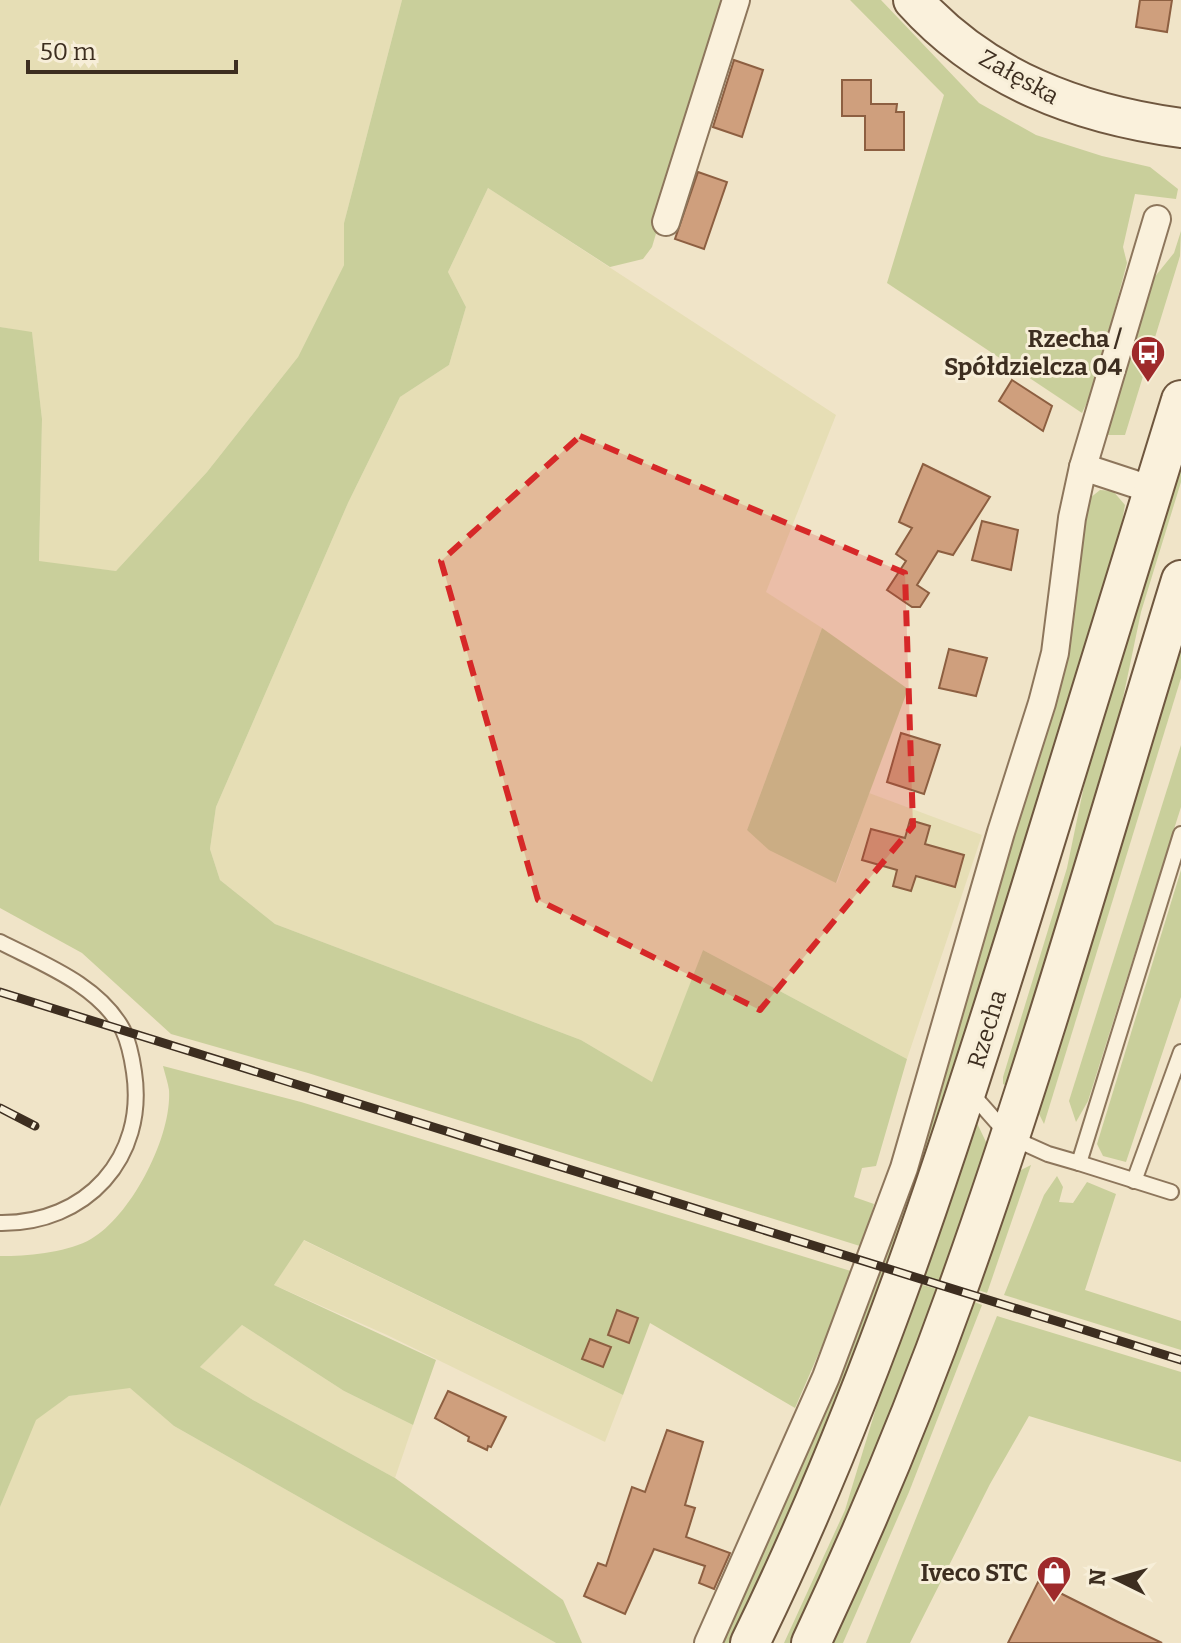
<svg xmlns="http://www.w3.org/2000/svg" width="1181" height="1643" viewBox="0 0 1181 1643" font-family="Bitter,serif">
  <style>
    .farmland { fill: #e6deb5 }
    .green { fill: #c9cf9b }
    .building { fill: #cf9f7d; stroke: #8d5f41; stroke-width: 2 }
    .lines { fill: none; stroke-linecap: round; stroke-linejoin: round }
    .lane-casing { stroke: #8d765c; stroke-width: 18 }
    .street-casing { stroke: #8d765c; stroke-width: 30 }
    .secondary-casing { stroke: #6f573f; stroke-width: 42 }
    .lane { stroke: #faf1dc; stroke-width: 14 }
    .street { stroke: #faf1dc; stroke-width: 26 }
    .secondary { stroke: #faf1dc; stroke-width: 38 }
    .rail-casing { stroke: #3d2e20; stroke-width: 9 }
    .rail { stroke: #f7eed8; stroke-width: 6; stroke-dasharray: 18; stroke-linecap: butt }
    .marked { fill: #d62828; fill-opacity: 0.2; stroke: #d62828; stroke-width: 6; stroke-dasharray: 16 10; stroke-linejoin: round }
    .labels { text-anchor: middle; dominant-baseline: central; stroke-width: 6; stroke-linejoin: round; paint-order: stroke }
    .street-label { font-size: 24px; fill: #3d2e20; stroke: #f7eed8 }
    .poi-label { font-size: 24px; font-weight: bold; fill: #3d2e20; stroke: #f7eed8; text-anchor: end }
  </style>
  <rect width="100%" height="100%" fill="#f0e4c8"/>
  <g class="farmland">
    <polygon points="0,0 402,0 344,223 344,265 298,357 207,472 116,571 39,562 42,419 32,333 0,327"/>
    <polygon points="488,188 836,415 766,592 822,628 747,830 837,883 869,793 982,835 907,1059 703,950 653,1083 581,1040 275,924 220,880 210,849 216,807 348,503 400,397 449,365 466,307 448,272"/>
    <polygon points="303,1240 623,1395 605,1442 387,1335 274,1285"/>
    <polygon points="242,1325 344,1391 413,1425 395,1478 253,1400 200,1367"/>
    <polygon points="130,1387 174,1426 556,1643 0,1643 0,1507 35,1420 69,1396"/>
  </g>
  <g class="green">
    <polygon points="402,0 726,0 652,247 643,259 610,267 488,188 448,272 466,307 449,365 400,397 348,503 216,807 210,849 220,880 275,924 581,1040 652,1082 703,950 907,1059 876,1166 862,1168 854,1197 874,1204 863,1247 308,1073 171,1034 82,953 0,908 0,327 32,332 42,419 39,561 116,571 207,472 298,357 344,265 344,223"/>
    <polygon points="850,0 881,0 979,103 1036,135 1102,156 1150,167 1178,189 1176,199 1135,194 1123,247 1127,263 1094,387 1082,413 887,283 944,95"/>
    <polygon points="1181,231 1180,256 1125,435 1108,435 1106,430 1153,279 1174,253"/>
    <polygon points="1181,448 1181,482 1141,612 1108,770 1007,1086 1003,1084 1003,1077 1067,868 1096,728"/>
    <polygon points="1100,490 1113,491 1125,505 1115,560 893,1266 880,1261 1067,653 1085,511 1090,498"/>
    <polygon points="822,628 908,689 836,883 769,850 747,830"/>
    <polygon points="1181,645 1181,678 1044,1124 1037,1110"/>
    <polygon points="1181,745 1181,807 1088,1101 1076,1122 1069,1101"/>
    <polygon points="1181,870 1181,997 1126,1162 1103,1156 1097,1144"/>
    <path d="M163 1066 301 1102 854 1272 795 1408 650 1323 623 1395 304 1240 274 1285 436 1360 413 1425 344 1391 242 1325 200 1367 253 1400 395 1478 563 1600 582 1643H556L174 1426 130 1388 69 1396 36 1420 0 1507V1256C25 1257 69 1252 91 1239 131 1216 172 1137 169 1090 168 1083 165 1074 163 1066Z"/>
    <polygon points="975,1119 986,1142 991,1147 944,1282 922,1275"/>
    <polygon points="1031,1165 987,1293 975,1289 1019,1171"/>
    <polygon points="1057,1176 1063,1187 1059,1202 1073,1203 1087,1182 1116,1194 1085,1290 1181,1321 1181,1350 1004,1295 1044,1195"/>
    <polygon points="878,1271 890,1273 838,1406 733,1643 720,1643 756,1568"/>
    <polygon points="919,1284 941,1290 923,1340 794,1643 784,1643 845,1510 891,1359"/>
    <polygon points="972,1301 982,1305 909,1492 843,1643 828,1643"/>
    <polygon points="997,1316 1181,1372 1181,1462 1029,1416 990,1484 910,1643 866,1643"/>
  </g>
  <g class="building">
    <polygon points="1140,0 1172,0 1167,32 1136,27"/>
    <polygon points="734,60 763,70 742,137 713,127"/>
    <polygon points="842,80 871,80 871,104 897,104 896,112 904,112 904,150 865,150 865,116 842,116"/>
    <polygon points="698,172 727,182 704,249 675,239"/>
    <polygon points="1012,380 1052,406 1043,431 999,401"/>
    <polygon points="923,464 990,497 953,555 938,551 917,585 929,593 920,607 912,607 887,590 906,561 896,554 912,528 899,522"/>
    <polygon points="982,521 1018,530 1011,570 972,560"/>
    <polygon points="949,649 987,658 976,696 939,688"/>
    <polygon points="901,733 940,745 924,794 887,782"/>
    <polygon points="910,820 930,826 925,844 964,855 955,887 916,876 911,891 893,886 897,870 862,860 871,829 905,838"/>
    <polygon points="617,1310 638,1318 629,1343 608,1335"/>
    <polygon points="590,1339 611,1347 603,1367 582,1359"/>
    <polygon points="448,1391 506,1417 491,1447 488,1446 487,1450 468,1441 469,1437 435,1418"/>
    <polygon points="667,1430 703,1442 685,1505 695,1508 686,1537 730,1553 714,1589 699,1583 705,1566 654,1549 625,1614 584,1596 598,1563 606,1566 632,1487 645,1492"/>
    <polygon points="1038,1582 1118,1622 1162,1643 1008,1643"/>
  </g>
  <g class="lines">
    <defs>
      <g id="lane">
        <path d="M0 942C43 964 99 985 123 1030 129 1043 132 1058 134 1072 147 1158 86 1224 0 1223"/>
        <polyline points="971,1093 1010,1137 1048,1154 1079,1163 1181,834"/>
        <polyline points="1079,1163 1171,1192"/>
        <polyline points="1134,1181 1181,1052"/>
      </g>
      <g id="street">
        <polyline points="666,222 736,0"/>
        <polyline points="1083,467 1153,490"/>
        <polyline points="708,1643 826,1377 904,1168 1001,832 1042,703 1055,653 1072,518 1083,467 1157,219"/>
      </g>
      <g id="secondary">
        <path d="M913 0C984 79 1078 114 1181 128"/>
        <path d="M750 1643C870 1398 951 1146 1031 887 1081 724 1131 562 1181 400"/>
        <path d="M811 1643C865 1528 914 1411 957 1291 1041 1057 1108 817 1181 580"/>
      </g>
    </defs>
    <use href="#lane" class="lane-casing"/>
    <use href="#street" class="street-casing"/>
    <use href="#secondary" class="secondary-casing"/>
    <use href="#lane" class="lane"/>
    <use href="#street" class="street"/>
    <use href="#secondary" class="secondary"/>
    <defs>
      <g id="rail">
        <polyline points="0,992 1181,1360"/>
        <polyline points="0,1108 35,1126"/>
      </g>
    </defs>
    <use href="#rail" class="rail-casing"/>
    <use href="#rail" class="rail"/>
  </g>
  <path class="marked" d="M580 436 905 573 913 826 760 1010 538 900 441 561Z"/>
  <defs>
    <symbol id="bus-pin" viewBox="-11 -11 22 30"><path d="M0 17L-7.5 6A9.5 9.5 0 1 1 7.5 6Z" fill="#9e2a2b" stroke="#f7eed8"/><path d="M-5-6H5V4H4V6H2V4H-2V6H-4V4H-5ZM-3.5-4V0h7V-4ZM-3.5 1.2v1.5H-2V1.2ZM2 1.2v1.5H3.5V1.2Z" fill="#fff"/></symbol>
    <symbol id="shop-pin" viewBox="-11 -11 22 30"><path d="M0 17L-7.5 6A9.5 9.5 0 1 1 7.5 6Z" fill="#9e2a2b" stroke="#f7eed8"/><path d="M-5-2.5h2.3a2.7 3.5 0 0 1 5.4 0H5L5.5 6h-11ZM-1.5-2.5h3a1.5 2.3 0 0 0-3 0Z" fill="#fff"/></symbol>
  </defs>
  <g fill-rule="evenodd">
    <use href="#bus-pin" x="1128" y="333" width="40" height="54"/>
    <use href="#shop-pin" x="1034" y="1553" width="40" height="54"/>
  </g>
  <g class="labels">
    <g class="street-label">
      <text transform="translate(1019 77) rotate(29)">Załęska</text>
      <text transform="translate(987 1029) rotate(-73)">Rzecha</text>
    </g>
    <g class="poi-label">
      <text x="1122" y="339">Rzecha /<tspan x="1122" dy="28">Spółdzielcza 04</tspan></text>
      <text x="1028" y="1573">Iveco STC</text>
    </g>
  </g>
  <g transform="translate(1117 1579) rotate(275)" stroke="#f7eed8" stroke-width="6" paint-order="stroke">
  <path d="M0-6L14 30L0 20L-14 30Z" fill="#3d2e20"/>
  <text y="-12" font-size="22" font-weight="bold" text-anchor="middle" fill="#3d2e20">N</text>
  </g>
  <path d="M28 60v12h208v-12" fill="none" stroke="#3d2e20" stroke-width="4"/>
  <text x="40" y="60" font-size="24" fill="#3d2e20" stroke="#f7eed8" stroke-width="6" paint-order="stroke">50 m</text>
</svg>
